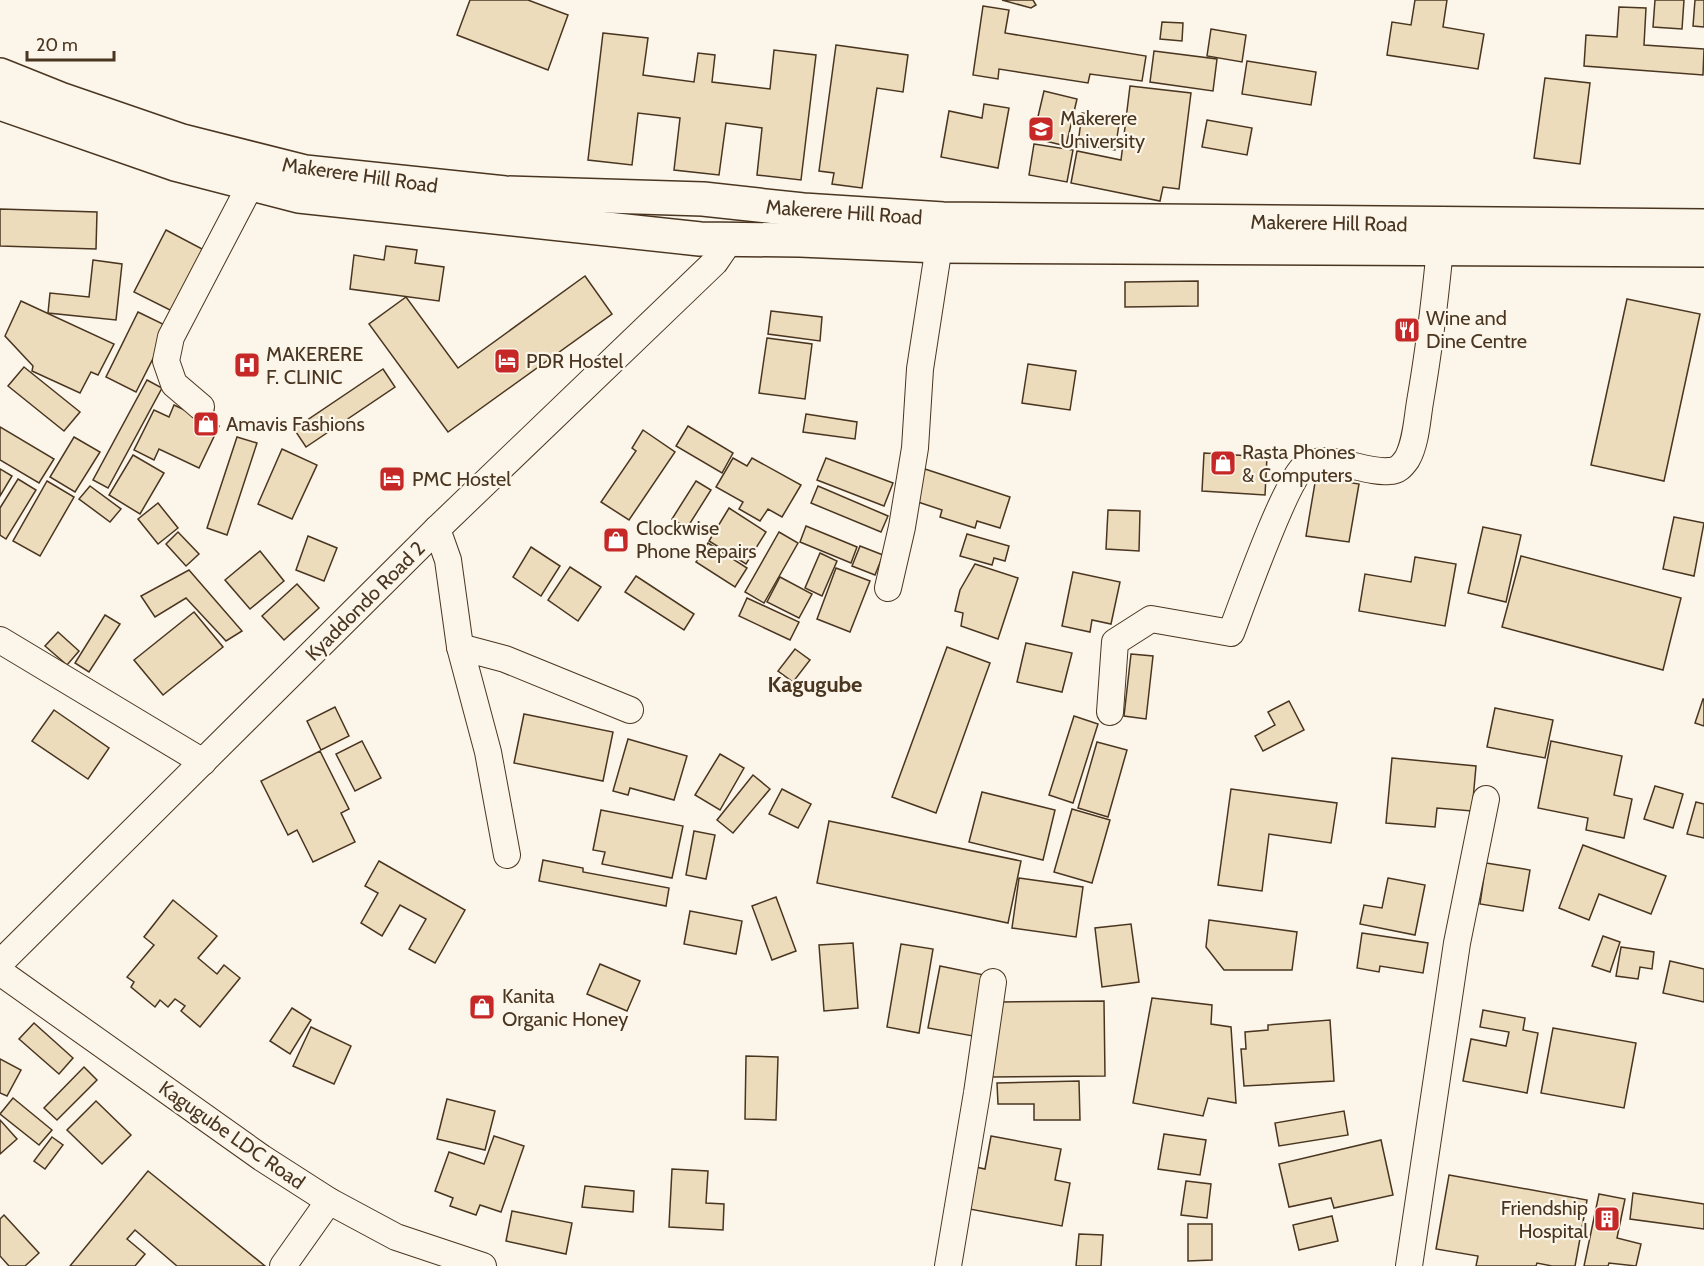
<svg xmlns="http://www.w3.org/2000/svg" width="1704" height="1266" viewBox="0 0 1704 1266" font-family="Cabin,sans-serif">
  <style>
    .building { fill: #ecdcbc; stroke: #4a3520; stroke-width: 1.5 }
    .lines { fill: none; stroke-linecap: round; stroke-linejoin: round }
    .minor-casing { stroke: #4a3520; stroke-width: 28 }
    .primary-casing { stroke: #4a3520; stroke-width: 36 }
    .minor { stroke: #fbf6e9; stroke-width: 26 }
    .primary { stroke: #fbf6e9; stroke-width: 33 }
    .labels { text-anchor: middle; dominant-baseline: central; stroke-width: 4.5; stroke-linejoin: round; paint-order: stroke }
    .poi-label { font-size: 20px; fill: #4a3520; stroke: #fbf6e9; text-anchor: start }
    .street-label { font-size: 20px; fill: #4a3520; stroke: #fbf6e9 }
    .quarter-label { font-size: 22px; font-weight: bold; fill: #4a3520; stroke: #fbf6e9 }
  </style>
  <rect width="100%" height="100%" fill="#fbf6e9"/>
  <g class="building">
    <polygon points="470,0 528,0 568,15 548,70 457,35"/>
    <polygon points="1002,0 1033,0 1036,5 1031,8"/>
    <polygon points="1415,0 1447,0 1443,27 1484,34 1478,69 1387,55 1392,22 1411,25"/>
    <polygon points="1655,0 1684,0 1682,29 1653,27"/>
    <polygon points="1695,0 1704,0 1704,27 1693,26"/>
    <polygon points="983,6 1009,10 1005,33 1146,56 1142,81 1090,74 1088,83 999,69 998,79 973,75"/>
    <polygon points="1619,7 1646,8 1644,45 1704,49 1703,75 1584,66 1586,35 1617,37"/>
    <polygon points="1162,22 1183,23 1182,41 1160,39"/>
    <polygon points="1211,29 1246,35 1242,62 1207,56"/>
    <polygon points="603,33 648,38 643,75 694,82 698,53 715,55 712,82 770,89 774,50 816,55 801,180 757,175 762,128 726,123 719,175 674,170 680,118 638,113 632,165 588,160"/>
    <polygon points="836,45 908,55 903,92 877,88 862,188 832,184 834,173 819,171"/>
    <polygon points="1154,51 1217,59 1213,91 1150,82"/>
    <polygon points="1247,61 1316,72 1311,105 1242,94"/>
    <polygon points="1545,78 1590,83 1580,164 1534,158"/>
    <polygon points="1130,86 1191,93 1179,189 1163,187 1160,201 1071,183 1077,151 1121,160"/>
    <polygon points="1044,91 1077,99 1066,146 1033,138"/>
    <polygon points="984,104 1009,108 998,168 941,157 949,111 982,118"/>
    <polygon points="1082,113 1120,118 1115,150 1078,144"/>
    <polygon points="1207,120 1252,128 1247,155 1202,147"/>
    <polygon points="1034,144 1073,150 1067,182 1029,175"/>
    <polygon points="0,209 97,212 96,249 0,246"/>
    <polygon points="166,230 206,251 174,312 134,292"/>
    <polygon points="386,246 417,250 415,263 444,267 439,301 350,289 354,255 384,260"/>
    <polygon points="93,260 122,264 116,320 48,313 50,293 89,297"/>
    <polygon points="585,276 612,314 448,432 369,324 406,297 458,368"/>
    <polygon points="1198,281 1198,306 1125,307 1125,282"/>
    <polygon points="1627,299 1700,314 1664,481 1591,465"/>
    <polygon points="21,301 114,344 98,375 91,372 80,393 32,371 33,366 5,336"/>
    <polygon points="771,311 822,317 820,341 768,334"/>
    <polygon points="138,312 169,327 136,392 106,377"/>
    <polygon points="767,338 812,344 805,399 759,393"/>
    <polygon points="1028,364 1076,371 1070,410 1022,403"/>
    <polygon points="24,367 80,412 64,431 8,386"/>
    <polygon points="383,369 395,387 306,447 294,429"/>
    <polygon points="147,380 162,388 108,488 93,480"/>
    <polygon points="174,405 219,426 199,468 159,449 154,460 134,450 154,410 169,417"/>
    <polygon points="806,414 857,422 855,439 803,432"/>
    <polygon points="688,426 733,453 722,473 676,446"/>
    <polygon points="0,427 54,459 39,483 0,460"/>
    <polygon points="643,430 675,452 629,520 601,502 636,451 632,448"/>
    <polygon points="74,437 100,452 75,492 50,477"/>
    <polygon points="237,437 257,443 227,535 207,528"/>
    <polygon points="282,449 317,465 292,519 258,504"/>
    <polygon points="1204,453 1267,457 1265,495 1202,491"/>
    <polygon points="133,455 164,473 140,514 109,495"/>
    <polygon points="733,458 747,466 752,458 801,485 782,517 768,509 760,521 739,509 743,502 716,487"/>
    <polygon points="826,458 893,483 884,506 817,480"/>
    <polygon points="0,469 12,476 0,496"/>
    <polygon points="925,469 1010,497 1000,528 977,521 975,528 940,517 942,510 915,501"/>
    <polygon points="1316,477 1359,484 1349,542 1306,536"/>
    <polygon points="18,479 36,490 6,539 0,535 0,508"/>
    <polygon points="47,481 74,497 40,556 13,541"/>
    <polygon points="696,481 711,490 687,528 672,519"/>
    <polygon points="90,486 121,509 110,522 79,499"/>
    <polygon points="818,486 888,516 881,532 811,503"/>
    <polygon points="158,503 178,528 158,544 138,519"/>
    <polygon points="729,508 766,532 746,564 709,541"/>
    <polygon points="1108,510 1140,511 1139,551 1106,549"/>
    <polygon points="1674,517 1704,523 1694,576 1663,569"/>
    <polygon points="806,526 857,547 851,563 800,542"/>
    <polygon points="1483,527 1521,535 1506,602 1468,593"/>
    <polygon points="178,532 199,554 186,566 166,544"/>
    <polygon points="779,532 798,543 764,603 745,592"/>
    <polygon points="967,534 1009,546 1005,561 994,558 992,565 960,556"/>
    <polygon points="308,536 337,548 324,581 296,570"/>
    <polygon points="708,543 747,568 735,587 696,562"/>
    <polygon points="860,546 883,555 875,575 852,566"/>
    <polygon points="531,547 560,566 541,596 513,577"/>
    <polygon points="260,551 284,581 250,609 225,580"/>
    <polygon points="820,553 837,561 822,596 805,588"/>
    <polygon points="1521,556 1681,598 1663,670 1502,627"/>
    <polygon points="1415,557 1456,564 1445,626 1359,611 1365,574 1411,582"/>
    <polygon points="975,564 1018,578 998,639 961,626 963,613 955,611 960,590"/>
    <polygon points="570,567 601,587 578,621 548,600"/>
    <polygon points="836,568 870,581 850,632 817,619"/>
    <polygon points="189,570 242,631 226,641 186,598 155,617 141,596"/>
    <polygon points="1073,572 1120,582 1111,624 1092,620 1090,632 1062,626"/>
    <polygon points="636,576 694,614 684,630 625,592"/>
    <polygon points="780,577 812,594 799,618 767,602"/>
    <polygon points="297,584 319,608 284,640 262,616"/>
    <polygon points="747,598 799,622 790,640 739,616"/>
    <polygon points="194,612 223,647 163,695 134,660"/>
    <polygon points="105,615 120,624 89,672 75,663"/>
    <polygon points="58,632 79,651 67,665 45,646"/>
    <polygon points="1026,643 1072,653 1062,692 1017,682"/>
    <polygon points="947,647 990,663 936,813 892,797"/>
    <polygon points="795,649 810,660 793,682 778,671"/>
    <polygon points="1131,654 1153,656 1146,719 1124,716"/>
    <polygon points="1703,699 1704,699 1704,726 1695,723"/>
    <polygon points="1289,701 1304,730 1263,751 1255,736 1275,725 1268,712"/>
    <polygon points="335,707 349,736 321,750 307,721"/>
    <polygon points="1495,708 1553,720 1545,758 1487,747"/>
    <polygon points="54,710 109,748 88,779 32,741"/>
    <polygon points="524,714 613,732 603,781 514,763"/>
    <polygon points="1074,716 1098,724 1073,803 1049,795"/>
    <polygon points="628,739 687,756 674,800 630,788 628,795 613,791"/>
    <polygon points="362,741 381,778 355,791 336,754"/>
    <polygon points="1551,741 1622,756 1614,795 1632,799 1624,838 1586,830 1588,818 1538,808"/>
    <polygon points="1097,742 1127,750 1108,817 1078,808"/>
    <polygon points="320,751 349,809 341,813 355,842 313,862 297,830 288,835 261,781"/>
    <polygon points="720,754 744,768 720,810 695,795"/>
    <polygon points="1392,758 1476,766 1472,811 1437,808 1435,827 1386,823"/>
    <polygon points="753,775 770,789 733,833 717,820"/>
    <polygon points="1655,786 1683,794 1673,828 1644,819"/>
    <polygon points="782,789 811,804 798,828 769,814"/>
    <polygon points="1231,789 1337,803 1331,843 1269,834 1262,891 1218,885"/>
    <polygon points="982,792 1055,810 1043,860 969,842"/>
    <polygon points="1696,802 1704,804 1704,838 1687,834"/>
    <polygon points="1072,809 1110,820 1092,883 1054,872"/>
    <polygon points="601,810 683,826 672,878 602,864 605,852 593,850"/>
    <polygon points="829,821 1021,861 1008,923 817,883"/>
    <polygon points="694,831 715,835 706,879 686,875"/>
    <polygon points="1583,845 1666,876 1651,914 1599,894 1589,920 1559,908"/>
    <polygon points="543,860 583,868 583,872 669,888 666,906 539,881"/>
    <polygon points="379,861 465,910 435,963 409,949 426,919 400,905 382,936 361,923 378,893 365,886"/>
    <polygon points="1486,863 1530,870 1523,911 1480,904"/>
    <polygon points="1019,878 1083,887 1076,937 1012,928"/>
    <polygon points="1388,878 1425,885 1415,935 1360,924 1364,905 1382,908"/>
    <polygon points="776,897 796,951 772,960 752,906"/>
    <polygon points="173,900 217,936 198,958 217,974 224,965 240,978 200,1027 181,1011 185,1006 175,999 168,1007 160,1000 155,1007 131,987 134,982 127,977 154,945 144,937"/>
    <polygon points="690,911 742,921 736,954 684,944"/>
    <polygon points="1209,920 1297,932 1292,970 1224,970 1206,947"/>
    <polygon points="1131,924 1139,982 1102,987 1095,928"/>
    <polygon points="1362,933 1428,943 1423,973 1380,966 1379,972 1357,968"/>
    <polygon points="1603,936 1620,942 1610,972 1592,966"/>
    <polygon points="853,943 858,1008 824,1011 819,945"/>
    <polygon points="901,944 933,949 919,1033 887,1027"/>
    <polygon points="1621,947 1654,952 1652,969 1640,967 1638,979 1616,976"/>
    <polygon points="1670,961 1704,969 1704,1002 1663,993"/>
    <polygon points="600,964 640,981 627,1011 587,994"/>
    <polygon points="940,966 984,975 973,1036 928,1028"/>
    <polygon points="1152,998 1212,1005 1211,1024 1231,1027 1236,1103 1208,1098 1203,1116 1133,1103"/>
    <polygon points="1104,1001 1105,1076 992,1077 1002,1002"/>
    <polygon points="292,1008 311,1020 290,1054 270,1041"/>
    <polygon points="1483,1010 1525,1018 1523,1030 1538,1033 1527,1093 1463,1081 1471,1039 1506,1046 1509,1032 1480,1027"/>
    <polygon points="1330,1020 1334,1081 1244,1086 1241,1049 1246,1049 1245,1032 1268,1030 1268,1025"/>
    <polygon points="34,1023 73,1058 59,1074 19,1039"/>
    <polygon points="311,1027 351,1046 334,1084 293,1066"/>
    <polygon points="1553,1028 1636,1043 1624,1108 1541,1093"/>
    <polygon points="746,1056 778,1057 776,1120 745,1119"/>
    <polygon points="0,1059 21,1070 7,1096 0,1093"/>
    <polygon points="84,1067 97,1080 57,1120 44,1108"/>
    <polygon points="1079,1081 1080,1120 1034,1120 1034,1104 998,1104 997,1083"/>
    <polygon points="13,1098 52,1130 39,1145 0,1114"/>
    <polygon points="447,1099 495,1111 485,1150 437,1139"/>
    <polygon points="96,1101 131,1135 102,1164 67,1130"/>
    <polygon points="1344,1111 1348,1135 1279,1146 1275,1123"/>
    <polygon points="0,1120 17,1139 0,1154"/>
    <polygon points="1164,1134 1206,1140 1200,1175 1158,1169"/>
    <polygon points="494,1136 524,1146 501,1212 480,1205 476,1215 450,1206 453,1198 435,1191 449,1152 484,1164"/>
    <polygon points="991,1136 1061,1149 1055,1180 1070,1183 1062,1226 964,1208 971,1166 985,1169"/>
    <polygon points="52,1137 63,1145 45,1169 34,1161"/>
    <polygon points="1381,1140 1393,1195 1334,1208 1331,1198 1289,1207 1279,1164"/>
    <polygon points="672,1169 708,1171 706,1203 724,1204 723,1230 669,1227"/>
    <polygon points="148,1171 265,1266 177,1266 135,1230 127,1239 145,1254 135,1266 70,1266"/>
    <polygon points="1449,1175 1587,1200 1575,1266 1552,1266 1537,1263 1536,1266 1476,1266 1478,1256 1436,1249"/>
    <polygon points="1186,1181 1211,1184 1207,1218 1181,1215"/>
    <polygon points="585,1186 634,1191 633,1212 582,1207"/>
    <polygon points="1633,1193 1704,1204 1704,1229 1630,1219"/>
    <polygon points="1599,1194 1625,1199 1617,1238 1641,1244 1636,1266 1609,1263 1608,1266 1584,1266"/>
    <polygon points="512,1211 572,1223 566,1254 506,1241"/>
    <polygon points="4,1215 39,1253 25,1266 9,1266 0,1256 0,1219"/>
    <polygon points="1332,1216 1338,1241 1299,1250 1293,1225"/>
    <polygon points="1188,1224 1212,1224 1212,1260 1188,1261"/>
    <polygon points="1079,1234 1103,1235 1101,1266 1076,1266"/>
  </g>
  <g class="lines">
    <defs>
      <g id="minor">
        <polyline points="201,407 174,384 166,361 171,337 251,184"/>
        <polyline points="437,529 448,560 460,647 488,752 507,855"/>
        <polyline points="888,588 902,527 915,448 920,369 939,246"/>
        <polyline points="0,640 203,762"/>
        <polyline points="460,647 505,659 630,710"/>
        <path d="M1110 712 1115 642 1151 619 1231 633C1242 604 1286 480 1304 467 1327 451 1365 474 1389 471 1398 471 1402 466 1407 459 1416 443 1417 420 1420 402 1429 350 1435 300 1440 248"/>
        <polyline points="0,963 437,529 715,262 730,240"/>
        <polyline points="0,972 262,1158 329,1201 396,1237 483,1266"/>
        <polyline points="283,1266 329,1201"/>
        <polyline points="948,1266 977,1093 993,982"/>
        <polyline points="1409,1266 1457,943 1486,799"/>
      </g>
      <g id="primary">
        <polyline points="0,75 60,99 182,141 305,172 505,193 703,199 803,210 943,219 1704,226"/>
        <polyline points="0,103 175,164 299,196 700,239 800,240 939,246 1704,250"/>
      </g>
    </defs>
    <use href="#minor" class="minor-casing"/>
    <use href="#primary" class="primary-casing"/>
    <use href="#minor" class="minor"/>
    <use href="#primary" class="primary"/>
  </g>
  <defs>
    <symbol id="university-square" viewBox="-11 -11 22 22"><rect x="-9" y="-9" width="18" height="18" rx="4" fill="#c62828" stroke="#fbf6e9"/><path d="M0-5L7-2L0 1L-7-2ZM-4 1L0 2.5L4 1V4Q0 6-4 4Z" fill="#fff"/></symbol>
    <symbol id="restaurant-square" viewBox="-11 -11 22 22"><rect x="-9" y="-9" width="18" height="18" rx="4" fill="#c62828" stroke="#fbf6e9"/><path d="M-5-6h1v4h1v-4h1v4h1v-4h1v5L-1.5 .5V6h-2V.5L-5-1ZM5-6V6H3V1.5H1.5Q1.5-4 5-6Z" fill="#fff"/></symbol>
    <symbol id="hotel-square" viewBox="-11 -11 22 22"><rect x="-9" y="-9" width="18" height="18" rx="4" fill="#c62828" stroke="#fbf6e9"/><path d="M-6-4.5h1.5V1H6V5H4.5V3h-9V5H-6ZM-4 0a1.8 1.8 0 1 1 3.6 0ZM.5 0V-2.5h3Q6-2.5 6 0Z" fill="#fff"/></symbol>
    <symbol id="hospital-square" viewBox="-11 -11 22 22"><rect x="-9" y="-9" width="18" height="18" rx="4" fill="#c62828" stroke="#fbf6e9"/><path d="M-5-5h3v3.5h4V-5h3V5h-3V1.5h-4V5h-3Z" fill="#fff"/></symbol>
    <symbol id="shop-square" viewBox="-11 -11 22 22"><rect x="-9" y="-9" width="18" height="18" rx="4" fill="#c62828" stroke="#fbf6e9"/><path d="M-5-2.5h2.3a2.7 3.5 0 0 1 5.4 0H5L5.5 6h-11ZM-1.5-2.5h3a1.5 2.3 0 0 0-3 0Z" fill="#fff"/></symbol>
    <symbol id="building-square" viewBox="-11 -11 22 22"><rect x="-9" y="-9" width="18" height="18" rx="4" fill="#c62828" stroke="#fbf6e9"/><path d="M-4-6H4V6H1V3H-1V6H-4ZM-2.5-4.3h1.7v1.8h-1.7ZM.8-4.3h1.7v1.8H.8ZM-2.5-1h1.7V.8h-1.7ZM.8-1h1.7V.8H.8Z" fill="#fff"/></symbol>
  </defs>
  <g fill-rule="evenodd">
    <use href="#university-square" x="1026" y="114" width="30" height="30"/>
    <use href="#restaurant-square" x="1392" y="315" width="30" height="30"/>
    <use href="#hotel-square" x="492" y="346" width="30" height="30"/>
    <use href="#hospital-square" x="232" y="350" width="30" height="30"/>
    <use href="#shop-square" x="191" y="409" width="30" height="30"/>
    <use href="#shop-square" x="1208" y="448" width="30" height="30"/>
    <use href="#hotel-square" x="377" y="464" width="30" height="30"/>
    <use href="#shop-square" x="601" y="525" width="30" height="30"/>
    <use href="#shop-square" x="467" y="992" width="30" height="30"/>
    <use href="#building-square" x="1592" y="1204" width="30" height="30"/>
  </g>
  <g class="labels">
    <g class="poi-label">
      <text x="1060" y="118">Makerere<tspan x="1060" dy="23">University</tspan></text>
      <text x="1426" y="318">Wine and<tspan x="1426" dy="23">Dine Centre</tspan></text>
      <text x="266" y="354">MAKERERE<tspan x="266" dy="23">F. CLINIC</tspan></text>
      <text x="526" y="361">PDR Hostel</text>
      <text x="226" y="424">Amavis Fashions</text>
      <text x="1242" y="452">Rasta Phones<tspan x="1242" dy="23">&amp; Computers</tspan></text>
      <text x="412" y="479">PMC Hostel</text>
      <text x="636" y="528">Clockwise<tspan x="636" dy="23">Phone Repairs</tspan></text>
      <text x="502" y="996">Kanita<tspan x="502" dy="23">Organic Honey</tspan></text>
      <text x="1588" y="1208" text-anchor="end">Friendship<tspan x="1588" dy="23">Hospital</tspan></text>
    </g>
    <g class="street-label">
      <text transform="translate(360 175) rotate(8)">Makerere Hill Road</text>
      <text transform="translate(844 212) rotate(4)">Makerere Hill Road</text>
      <text transform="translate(1329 223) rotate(1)">Makerere Hill Road</text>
      <text transform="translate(365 601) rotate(-45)">Kyaddondo Road 2</text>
      <text transform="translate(232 1135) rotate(35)">Kagugube LDC Road</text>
    </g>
    <g class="quarter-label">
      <text x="815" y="684">Kagugube</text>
    </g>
  </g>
  <path d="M27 51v9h87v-9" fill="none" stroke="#4a3520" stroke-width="3"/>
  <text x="36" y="51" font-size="18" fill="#4a3520" stroke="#fbf6e9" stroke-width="4.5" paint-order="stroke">20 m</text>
</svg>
